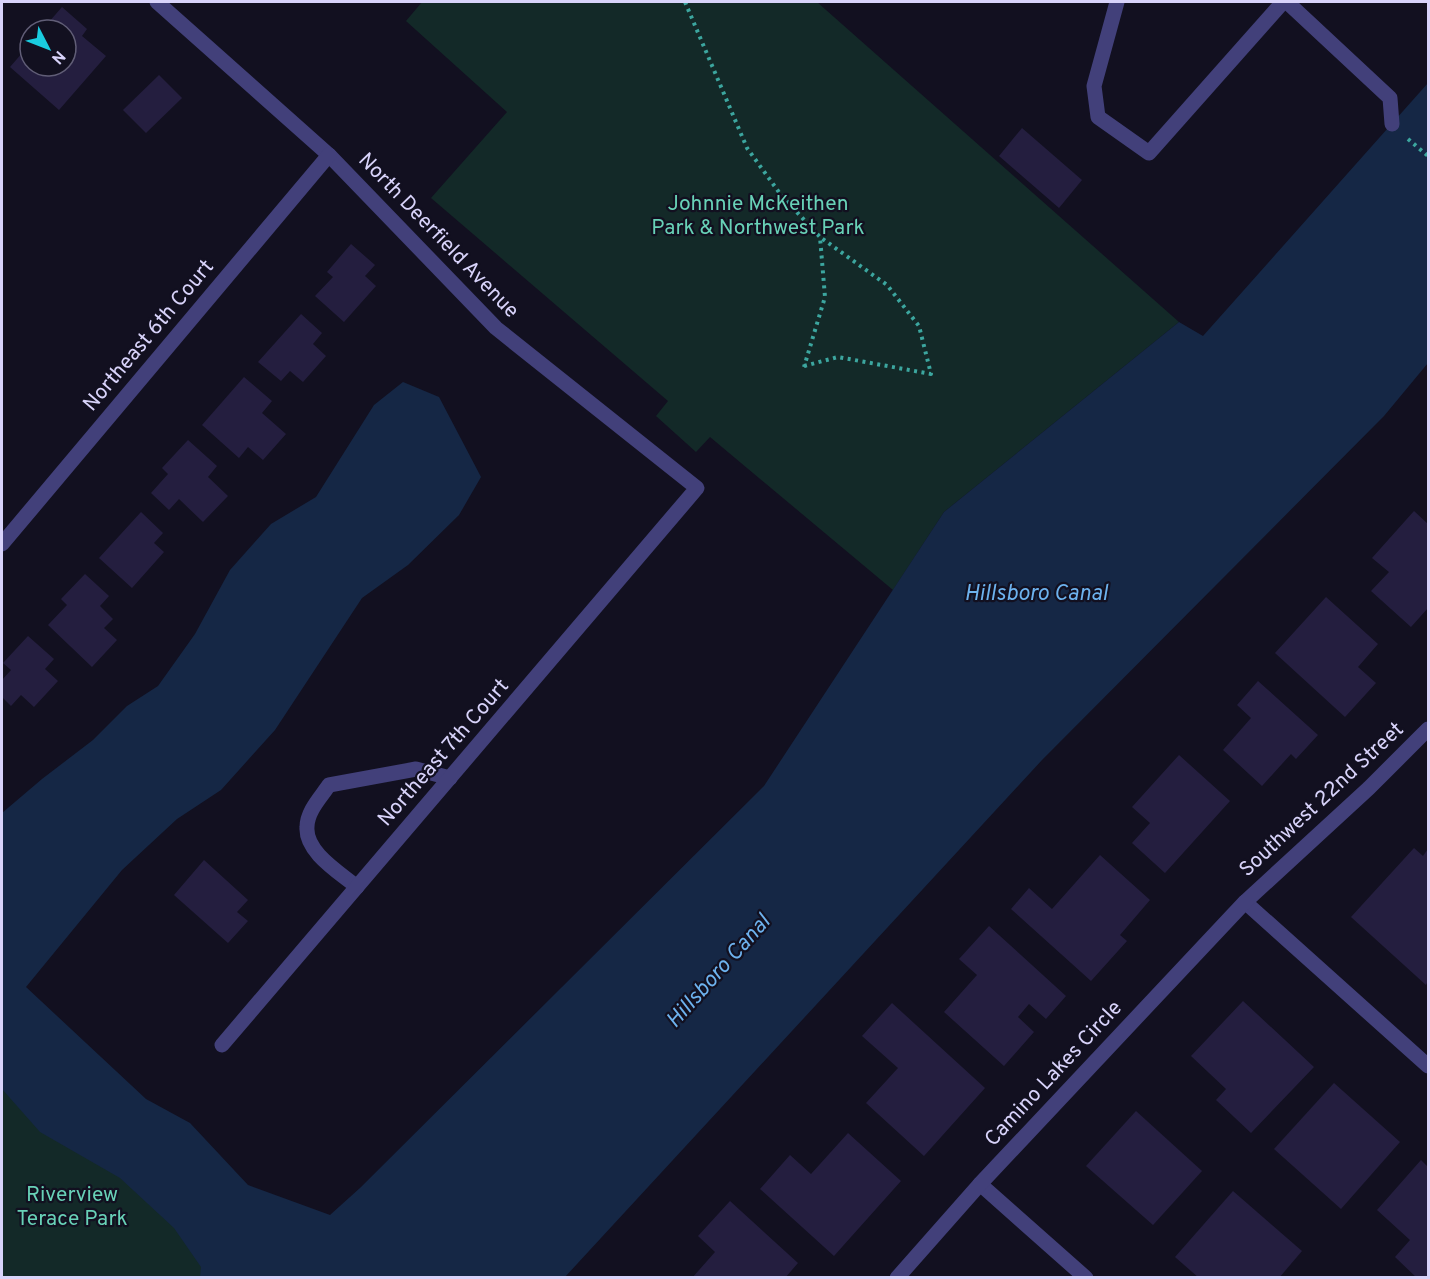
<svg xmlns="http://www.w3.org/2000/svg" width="1430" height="1279" viewBox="0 0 1430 1279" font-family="Overpass,sans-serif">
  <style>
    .green { fill: #132928 }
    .water { fill: #152745 }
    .building { fill: #241e3f }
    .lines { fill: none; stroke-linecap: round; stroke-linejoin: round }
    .path { stroke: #3ca69f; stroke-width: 4; stroke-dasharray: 3 4.5; stroke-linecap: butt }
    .lane { stroke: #42407a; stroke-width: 15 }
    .street { stroke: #42407a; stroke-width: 15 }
    .labels { text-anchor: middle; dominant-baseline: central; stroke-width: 4.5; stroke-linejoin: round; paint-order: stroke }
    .park-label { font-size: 21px; fill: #68d1b7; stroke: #121020 }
    .street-label { font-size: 21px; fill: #d8d3fa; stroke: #121020 }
    .water-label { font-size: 22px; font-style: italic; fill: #6db2ee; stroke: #121020 }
  </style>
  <rect width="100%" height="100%" fill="#121020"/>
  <g class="green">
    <polygon points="422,2 817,2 1179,322 944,512 893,590 710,437 696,452 656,416 668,401 431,198 507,112 406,21"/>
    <polygon points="2,1052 255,1278 2,1277"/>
  </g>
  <polygon class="water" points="1428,83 1428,363 1384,416 1042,760 565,1277 200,1277 201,1267 174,1228 120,1178 40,1132 2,1089 2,813 42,779 93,740 127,706 158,686 195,634 230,570 271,524 316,497 374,405 403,382 439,397 481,477 459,515 408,565 362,598 275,730 221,790 177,819 122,870 26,987 146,1099 190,1123 248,1185 330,1215 360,1188 764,786 944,512 1179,322 1203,336"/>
  <g class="building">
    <polygon points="62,7 87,29 82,36 106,56 59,110 10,67 30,44 30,66 66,66 66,30 42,30"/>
    <polygon points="159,75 182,98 146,133 123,110"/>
    <polygon points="1022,128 1082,180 1059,208 999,156"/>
    <polygon points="351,244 375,265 365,276 376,286 344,322 315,296 333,277 327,272"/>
    <polygon points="301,314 322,333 313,344 326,356 303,382 290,371 281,381 258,362"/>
    <polygon points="244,377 272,401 262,413 286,434 263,460 248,447 239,458 202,425"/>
    <polygon points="188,440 217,466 208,477 228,496 203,522 179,499 169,510 151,493 168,474 162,468"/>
    <polygon points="1414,511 1428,524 1428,608 1411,627 1371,591 1389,572 1372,558"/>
    <polygon points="141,512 163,533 154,543 164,552 132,588 99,558"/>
    <polygon points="85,574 109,596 100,606 113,619 104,628 117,640 92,667 48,625 67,605 61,599"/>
    <polygon points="1326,597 1378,644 1358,667 1376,683 1345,717 1275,653"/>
    <polygon points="28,636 54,659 45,669 58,681 34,707 21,695 11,706 2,697 2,680 11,670 3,663"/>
    <polygon points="1258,681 1318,735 1296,759 1291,754 1262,786 1223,750 1251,718 1237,705"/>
    <polygon points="1179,755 1230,801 1165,873 1132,843 1150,823 1132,807"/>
    <polygon points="1414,848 1423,856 1428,849 1428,981 1426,985 1351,917"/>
    <polygon points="1100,855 1150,900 1120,935 1127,941 1091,981 1011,909 1029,888 1052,909"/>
    <polygon points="204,860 248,900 237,912 248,921 228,943 174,895"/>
    <polygon points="989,926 1066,996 1046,1019 1029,1004 1018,1017 1034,1032 1004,1066 944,1012 977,975 959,959"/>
    <polygon points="1243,1001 1314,1067 1251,1133 1216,1100 1226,1089 1191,1056"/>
    <polygon points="892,1003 985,1088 924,1156 866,1103 898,1068 862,1036"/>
    <polygon points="1334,1083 1400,1142 1341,1209 1274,1149"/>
    <polygon points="1136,1111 1202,1171 1153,1225 1086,1166"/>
    <polygon points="848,1133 901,1181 834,1256 760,1189 790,1155 811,1174"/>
    <polygon points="1421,1160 1428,1167 1428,1278 1417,1278 1395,1257 1410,1240 1377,1210"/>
    <polygon points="1233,1191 1302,1251 1279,1278 1199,1278 1175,1257"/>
    <polygon points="730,1201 798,1263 785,1278 692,1278 715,1252 698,1236"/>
  </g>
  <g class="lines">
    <g class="path">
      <polyline points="685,2 747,148 781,195 820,237 825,297 804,367"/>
      <polyline points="1408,139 1428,156"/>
      <polyline points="804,366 838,357 931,374 919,326 887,285 820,237"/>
    </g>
    <g class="lane">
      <polyline points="1117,2 1094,86 1098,117 1149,153 1283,2"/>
      <polyline points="1287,2 1390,98 1392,124"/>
      <path d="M357 887C339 872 305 852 307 827 307 811 321 797 329 785L416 769 450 778"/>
    </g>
    <g class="street">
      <polyline points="157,2 329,155 496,328 697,488 222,1045"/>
      <polyline points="2,544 329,155"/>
      <polyline points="1245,902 1428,1066"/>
      <polyline points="980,1184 1086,1278"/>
      <polyline points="897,1278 980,1184 1245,902 1369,788 1428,729"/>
    </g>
  </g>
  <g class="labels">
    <g class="park-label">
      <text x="758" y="204">Johnnie McKeithen<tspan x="758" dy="24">Park &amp; Northwest Park</tspan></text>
      <text x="72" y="1195">Riverview<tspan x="72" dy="24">Terace Park</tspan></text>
    </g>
    <g class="street-label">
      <text transform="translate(438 236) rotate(46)">North Deerfield Avenue</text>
      <text transform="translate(149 336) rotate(-50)">Northeast 6th Court</text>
      <text transform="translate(444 753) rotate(-49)">Northeast 7th Court</text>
      <text transform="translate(1322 800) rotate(-43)">Southwest 22nd Street</text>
      <text transform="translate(1054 1074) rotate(-47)">Camino Lakes Circle</text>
    </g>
    <g class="water-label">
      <text x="1036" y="594">Hillsboro Canal</text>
      <text transform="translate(719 972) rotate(-48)">Hillsboro Canal</text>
    </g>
  </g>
  <rect width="1430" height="1279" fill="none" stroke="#d8d3fa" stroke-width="6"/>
  <g transform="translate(48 48) rotate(132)"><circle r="28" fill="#121020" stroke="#615e77" stroke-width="1.5"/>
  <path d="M0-4.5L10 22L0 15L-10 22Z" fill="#1acce0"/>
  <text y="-9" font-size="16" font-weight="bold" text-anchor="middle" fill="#d8d3fa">N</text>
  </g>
</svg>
